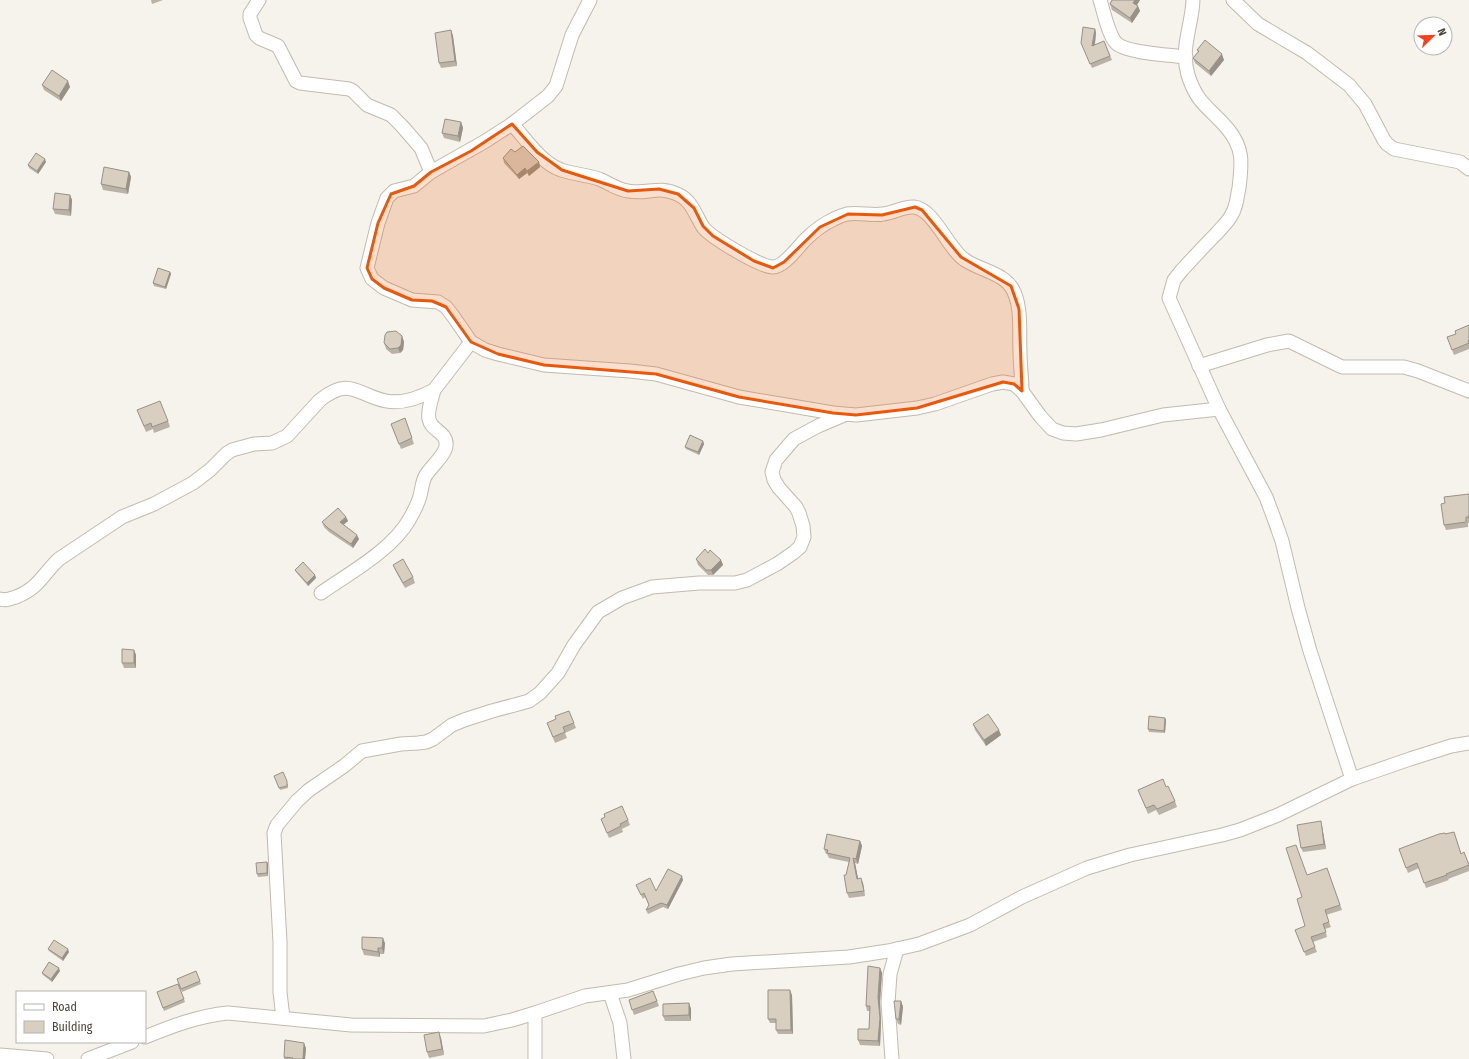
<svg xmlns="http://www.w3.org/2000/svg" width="1469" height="1059" viewBox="0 0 1469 1059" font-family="'Fira Sans Condensed',sans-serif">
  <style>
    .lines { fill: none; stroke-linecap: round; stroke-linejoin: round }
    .minor-casing { stroke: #c2bbae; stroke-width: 15 }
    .minor { stroke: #fff; stroke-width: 13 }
    .wall { fill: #bab2a6 }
    .shaded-wall { fill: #979187 }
    .building { fill: #d8cfc1; stroke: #979187 }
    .marked { fill: #e8590c; fill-opacity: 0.2; stroke: #e8590c; stroke-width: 3; stroke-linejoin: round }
  </style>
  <rect width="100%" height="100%" fill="#f6f3ec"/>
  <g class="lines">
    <defs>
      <g id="minor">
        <polyline points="259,0 250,14 250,18 256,35 259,38 278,46 296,81 300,83 349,89 353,91 367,105 391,115 402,126 421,148 431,172"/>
        <polyline points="590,0 572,35 556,86 548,96 512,124 484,142 431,172 414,186 394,191 387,198 378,223 367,268 372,279 384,288 412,300 438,302 446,307 453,316 471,342 485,350 498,354 544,365 630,371 656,374 739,397 833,413 856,415 917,408 935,404 992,384 1003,382 1014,384 1022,391 1040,416 1052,429 1063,433 1076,434 1101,430 1163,415 1219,409"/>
        <path d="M1100 0C1104 12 1108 34 1116 43 1126 53 1170 55 1186 57"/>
        <path d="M1193 0C1192 26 1180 48 1188 75 1197 104 1209 107 1227 128 1244 148 1242 163 1239 188 1237 196 1237 206 1232 214 1229 221 1222 227 1217 233 1205 245 1193 258 1182 270L1174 280 1169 298 1219 409 1266 497 1275 521 1282 541 1298 608 1310 651 1352 779"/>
        <polyline points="1233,0 1258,24 1307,53 1349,85 1365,104 1384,140 1387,144 1394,149 1460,162 1469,169"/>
        <path d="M512 124C526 139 540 162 561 170 573 174 587 175 599 179 609 183 618 190 628 191 647 195 658 185 677 194 692 200 695 215 703 227 710 237 762 268 773 267 784 267 798 247 805 240 814 231 823 224 834 219 838 217 843 215 847 214 859 212 872 216 883 214 893 213 904 206 914 207 934 209 948 249 965 260 981 271 1006 273 1014 292 1022 310 1019 333 1020 352 1020 365 1022 378 1022 391"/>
        <polyline points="1199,366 1267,345 1289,341 1342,367 1404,367 1418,371 1469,391"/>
        <path d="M321 593C348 574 392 550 409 520 413 513 418 504 420 496 422 489 422 481 426 475 431 467 445 455 446 446 448 432 431 431 429 419 427 411 432 398 434 390"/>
        <path d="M0 599C5 601 10 599 16 597 39 588 42 575 59 559L122 517 154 504 193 483 210 470 226 454 232 450 254 444 272 443 287 436 320 400C350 376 357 395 386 401 402 404 421 397 434 390L471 342"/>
        <polyline points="610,993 620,1023 624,1059"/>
        <polyline points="283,1018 280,992 280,942 274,833 277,825 297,801 309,790 344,766 362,751 401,744 418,743 426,742 433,739 452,725 464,720 492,711 529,701 540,693 558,673 574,645 598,612 622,598 652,587 699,583 735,583 747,580 777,564 793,553 800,547 804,537 803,526 799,513 796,507 779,488 774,480 772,472 776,460 794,439 818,426 844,415"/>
        <path d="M145 1037C172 1026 198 1016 228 1013L351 1025 484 1026 512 1020 535 1013 585 996 628 990 679 974 704 968 732 964 849 957 888 951 919 944 970 925 1022 897 1087 868 1130 855 1222 835 1240 830 1278 815 1352 779 1410 759 1451 746 1469 743"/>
        <polyline points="0,1055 47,1059"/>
        <polyline points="88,1059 132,1042"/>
        <polyline points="535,1059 535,1013"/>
        <polyline points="892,1059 888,1003 890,974 897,949"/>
      </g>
    </defs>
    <use href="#minor" class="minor-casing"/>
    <use href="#minor" class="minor"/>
  </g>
  <g class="wall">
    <polygon points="151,0 163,0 152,4"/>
    <polygon points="1112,0 1140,0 1137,5 1140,11 1132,23 1112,10 1110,4"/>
    <polygon points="1095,29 1096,33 1095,45 1104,41 1112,60 1092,68 1083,47"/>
    <polygon points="451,30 453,36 457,66 441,68 439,63"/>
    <polygon points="1197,50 1224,60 1211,76 1195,63 1193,58 1198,52"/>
    <polygon points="42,85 70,87 61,101 44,90"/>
    <polygon points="461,122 463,128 460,142 444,138 442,133"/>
    <polygon points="515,152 539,162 540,167 529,176 527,173 519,179 504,163 503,158"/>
    <polygon points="46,162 38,174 29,168 28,165"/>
    <polygon points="129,172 131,177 128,194 103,190 101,184"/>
    <polygon points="70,195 72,200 71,216 55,214 53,209"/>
    <polygon points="170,272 171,274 166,289 154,286 153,283"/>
    <polygon points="1469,325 1469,349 1454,355 1447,337 1456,334"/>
    <polygon points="402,336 404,342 403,350 400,353 392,354 386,349 384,343"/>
    <polygon points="137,410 168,421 170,427 154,433 153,429 146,432"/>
    <polygon points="405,418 414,444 401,449 391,424"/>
    <polygon points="703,441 704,444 699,455 686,449 685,447"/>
    <polygon points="1469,495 1469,523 1468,523 1468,527 1446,530 1444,525 1445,503"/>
    <polygon points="346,517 348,521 343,525 359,539 353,548 329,532 324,527 322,522"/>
    <polygon points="708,553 721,560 723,565 713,575 708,575 698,565 696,559"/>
    <polygon points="393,565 413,577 415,583 405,588 395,570"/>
    <polygon points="295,570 315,575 316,578 308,586 296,572"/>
    <polygon points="134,650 136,655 136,668 124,668 122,663"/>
    <polygon points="1165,718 1166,720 1165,733 1149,732 1148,729"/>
    <polygon points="547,723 574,723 576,728 565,733 567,738 555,743"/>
    <polygon points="973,724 1001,735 986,746 975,730"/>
    <polygon points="274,776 288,784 288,788 280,790"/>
    <polygon points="1166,787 1175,801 1177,807 1159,815 1156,810 1148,814 1138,790"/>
    <polygon points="605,818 628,820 630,825 622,829 623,832 609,838 601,819"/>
    <polygon points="1322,826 1326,849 1303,852 1301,848"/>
    <polygon points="1454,832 1461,853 1469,865 1469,871 1448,879 1449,880 1426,888 1419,868 1408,873 1399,849"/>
    <polygon points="860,841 862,846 858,864 855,863 858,879 863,883 865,896 849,898 847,893 846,875 849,862 829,858 827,854 826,854 824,849"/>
    <polygon points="267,862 268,864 268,876 258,877 257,874"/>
    <polygon points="1327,868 1342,910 1326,915 1331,927 1325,929 1327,937 1313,942 1317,952 1306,956 1297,935 1305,926 1302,897"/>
    <polygon points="683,880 668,909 663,907 648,914 646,910 649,905 645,897 643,899 636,885 656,891"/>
    <polygon points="385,943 384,954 380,954 380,957 364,955 362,949"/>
    <polygon points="48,949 69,952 63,961 49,951"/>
    <polygon points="880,968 882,973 880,1002 881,1023 880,1046 860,1045 858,1040 869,1029 870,1011 867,1011 866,1006"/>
    <polygon points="60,971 52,982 43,975 42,973"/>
    <polygon points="196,971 201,984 182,992 177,979"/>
    <polygon points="178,984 185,1002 164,1011 157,992"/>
    <polygon points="653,991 659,1006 634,1015 629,1000"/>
    <polygon points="792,995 793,1034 778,1034 776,1030 776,1023 770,1023 768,1019"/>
    <polygon points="901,1001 903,1007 901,1025 898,1024 896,1019"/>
    <polygon points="689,1003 691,1009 691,1021 665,1021 663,1016"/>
    <polygon points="441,1038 444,1055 429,1058 427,1052"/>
    <polygon points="306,1048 305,1059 284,1059 284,1057"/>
  </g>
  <g class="shaded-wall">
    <polygon points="1135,0 1140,0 1135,8 1133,3"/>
    <polygon points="1138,6 1140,11 1132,23 1130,18"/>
    <polygon points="1095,29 1096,33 1094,50 1092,46"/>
    <polygon points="451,30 453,36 457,66 455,61"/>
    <polygon points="1222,54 1224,60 1211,76 1209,71"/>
    <polygon points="68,81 70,87 61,101 59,96"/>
    <polygon points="461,122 463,128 460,142 458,136"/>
    <polygon points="45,159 46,162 38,174 37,171"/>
    <polygon points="539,162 540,167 529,176 527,171"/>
    <polygon points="525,168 527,173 519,179 517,175"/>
    <polygon points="129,172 131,177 128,194 126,189"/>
    <polygon points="70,195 72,200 71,216 69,210"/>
    <polygon points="170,272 171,274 166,289 165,287"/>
    <polygon points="402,336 404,342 403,350 400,353 398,348"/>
    <polygon points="703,441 704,444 699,455 698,452"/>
    <polygon points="346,517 348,521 341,527 340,522"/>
    <polygon points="357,535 359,539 353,548 351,544"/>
    <polygon points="721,560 723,565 713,575 711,570"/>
    <polygon points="315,575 316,578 308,586 307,583"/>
    <polygon points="134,650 136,655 136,668 134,663"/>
    <polygon points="1165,718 1166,720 1165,733 1164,731"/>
    <polygon points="999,730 1001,735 986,746 984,740"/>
    <polygon points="1321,821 1322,826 1326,849 1324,844"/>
    <polygon points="860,841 862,846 858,864 856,859"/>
    <polygon points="853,858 855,863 859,883 857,879"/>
    <polygon points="267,862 268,864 268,876 267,873"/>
    <polygon points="682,876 683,880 668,909 667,905"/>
    <polygon points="861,878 863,883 865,896 864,891"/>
    <polygon points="383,938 385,943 384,954 382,948"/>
    <polygon points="378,948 380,954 380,957 378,952"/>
    <polygon points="68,949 69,952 63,961 62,958"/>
    <polygon points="59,968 60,971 52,982 51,979"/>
    <polygon points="880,968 882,973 880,1002 881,1023 880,1046 878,1041 878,997"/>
    <polygon points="790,990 792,995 793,1034 791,1030"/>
    <polygon points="901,1001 903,1007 901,1025 899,1019"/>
    <polygon points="689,1003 691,1009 691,1021 689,1015"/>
    <polygon points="439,1032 441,1038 444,1055 442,1049"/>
    <polygon points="304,1043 306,1048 305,1059 303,1059"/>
  </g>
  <g class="building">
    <polygon points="1112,0 1135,0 1133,3 1138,6 1130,18 1110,4"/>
    <polygon points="1083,27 1095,29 1092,46 1104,41 1110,56 1090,64 1081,43"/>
    <polygon points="451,30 455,61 439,63 435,33"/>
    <polygon points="1205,40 1222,54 1209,71 1193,58 1199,51 1197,50"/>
    <polygon points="52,70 68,81 59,96 42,85"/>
    <polygon points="445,119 461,122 458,136 442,133"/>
    <polygon points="523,146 539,162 527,171 525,168 517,175 503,158 511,149 515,152"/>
    <polygon points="36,153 45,159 37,171 28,165"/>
    <polygon points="104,167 129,172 126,189 101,184"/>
    <polygon points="55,193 70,195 69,210 53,209"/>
    <polygon points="158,268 170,272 165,287 153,283"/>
    <polygon points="1469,325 1469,340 1468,341 1469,343 1452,350 1447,337 1456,334 1455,331"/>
    <polygon points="396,331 402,336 401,345 398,348 390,349 384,343 385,335 387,332"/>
    <polygon points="160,401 168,421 152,427 151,423 144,426 137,410"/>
    <polygon points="405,418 412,438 399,444 391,424"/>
    <polygon points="690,435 703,441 698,452 685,447"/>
    <polygon points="1469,494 1469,517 1466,517 1466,522 1444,525 1441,504 1445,503 1444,497"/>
    <polygon points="338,508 346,517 340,522 357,535 351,544 328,528 322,522"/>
    <polygon points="705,549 708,553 710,550 721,560 711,570 706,570 696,559"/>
    <polygon points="403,559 413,577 403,583 393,565"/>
    <polygon points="303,562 315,575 307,583 295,570"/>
    <polygon points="122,649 134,650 134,663 122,663"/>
    <polygon points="569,711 574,723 563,727 565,732 553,737 547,723 556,719 555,716"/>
    <polygon points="988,714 999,730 984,740 973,724"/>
    <polygon points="1149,716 1165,718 1164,731 1148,729"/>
    <polygon points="283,772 287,781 287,786 279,788 274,776"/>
    <polygon points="1163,779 1166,787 1168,786 1175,801 1157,809 1154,805 1146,808 1138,790"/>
    <polygon points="622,806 628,820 620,824 621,826 607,833 601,819 605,817 604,814"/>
    <polygon points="1321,821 1324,844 1301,848 1297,825"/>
    <polygon points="1454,832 1461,854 1464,852 1469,865 1446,874 1447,875 1424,883 1417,863 1406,868 1399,849 1439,834 1445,833 1445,834"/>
    <polygon points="827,834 860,841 856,859 853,858 857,879 861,878 864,891 847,893 844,875 846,875 850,858 827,853 828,850 824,849"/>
    <polygon points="1296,845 1307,875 1327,868 1340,905 1325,910 1329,922 1323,924 1326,932 1311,937 1315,947 1304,952 1295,930 1305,926 1297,899 1302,897 1286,848"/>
    <polygon points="267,862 267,873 257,874 256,863"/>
    <polygon points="668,869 682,876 667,905 661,903 646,910 649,905 644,893 641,895 636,885 650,878 656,891"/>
    <polygon points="362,937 383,938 382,948 378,948 378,952 362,949"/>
    <polygon points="54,940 68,949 62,958 48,949"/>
    <polygon points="49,962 59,968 51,979 42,973"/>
    <polygon points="868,966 880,968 878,997 880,1018 878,1041 858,1040 858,1029 869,1029 870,1006 866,1006"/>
    <polygon points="196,971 200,981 181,989 177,979"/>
    <polygon points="178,984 184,999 163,1008 157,992"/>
    <polygon points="768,990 790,990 791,1030 776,1030 776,1019 768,1019"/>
    <polygon points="653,991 657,1001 632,1010 629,1000"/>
    <polygon points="894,1001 901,1001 899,1019 896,1019"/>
    <polygon points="689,1003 689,1015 663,1016 663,1004"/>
    <polygon points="439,1032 442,1049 427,1052 424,1035"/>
    <polygon points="285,1040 304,1043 303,1059 292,1059 293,1058 284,1057"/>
  </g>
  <path class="marked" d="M512 124 537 152 562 170 628 191 659 189 678 194 694 208 703 226 713 236 754 261 773 268 784 262 820 227 848 214 882 215 915 207 922 210 961 257 1011 286 1019 309 1022 391 1014 384 1003 382 917 408 856 415 833 413 739 397 656 374 544 365 498 354 471 342 446 307 432 301 412 300 384 288 372 279 367 268 378 223 391 194 414 186 431 172 471 151Z"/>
  <rect x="16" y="991" width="130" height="52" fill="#ffffff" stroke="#b7b4b0"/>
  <rect x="24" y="1004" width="20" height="6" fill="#ffffff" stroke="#b7b4b0"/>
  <text x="52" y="1011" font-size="12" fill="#4b4439">Road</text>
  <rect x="24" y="1021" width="20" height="12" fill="#d8cfc1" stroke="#b7b4b0"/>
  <text x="52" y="1031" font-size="12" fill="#4b4439">Building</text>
  <g transform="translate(1433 36) rotate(67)"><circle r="19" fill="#ffffff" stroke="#b7b4b0"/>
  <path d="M0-3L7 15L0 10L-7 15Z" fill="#fc3f1d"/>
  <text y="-6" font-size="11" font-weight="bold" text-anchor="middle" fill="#4b4439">N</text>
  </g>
</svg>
